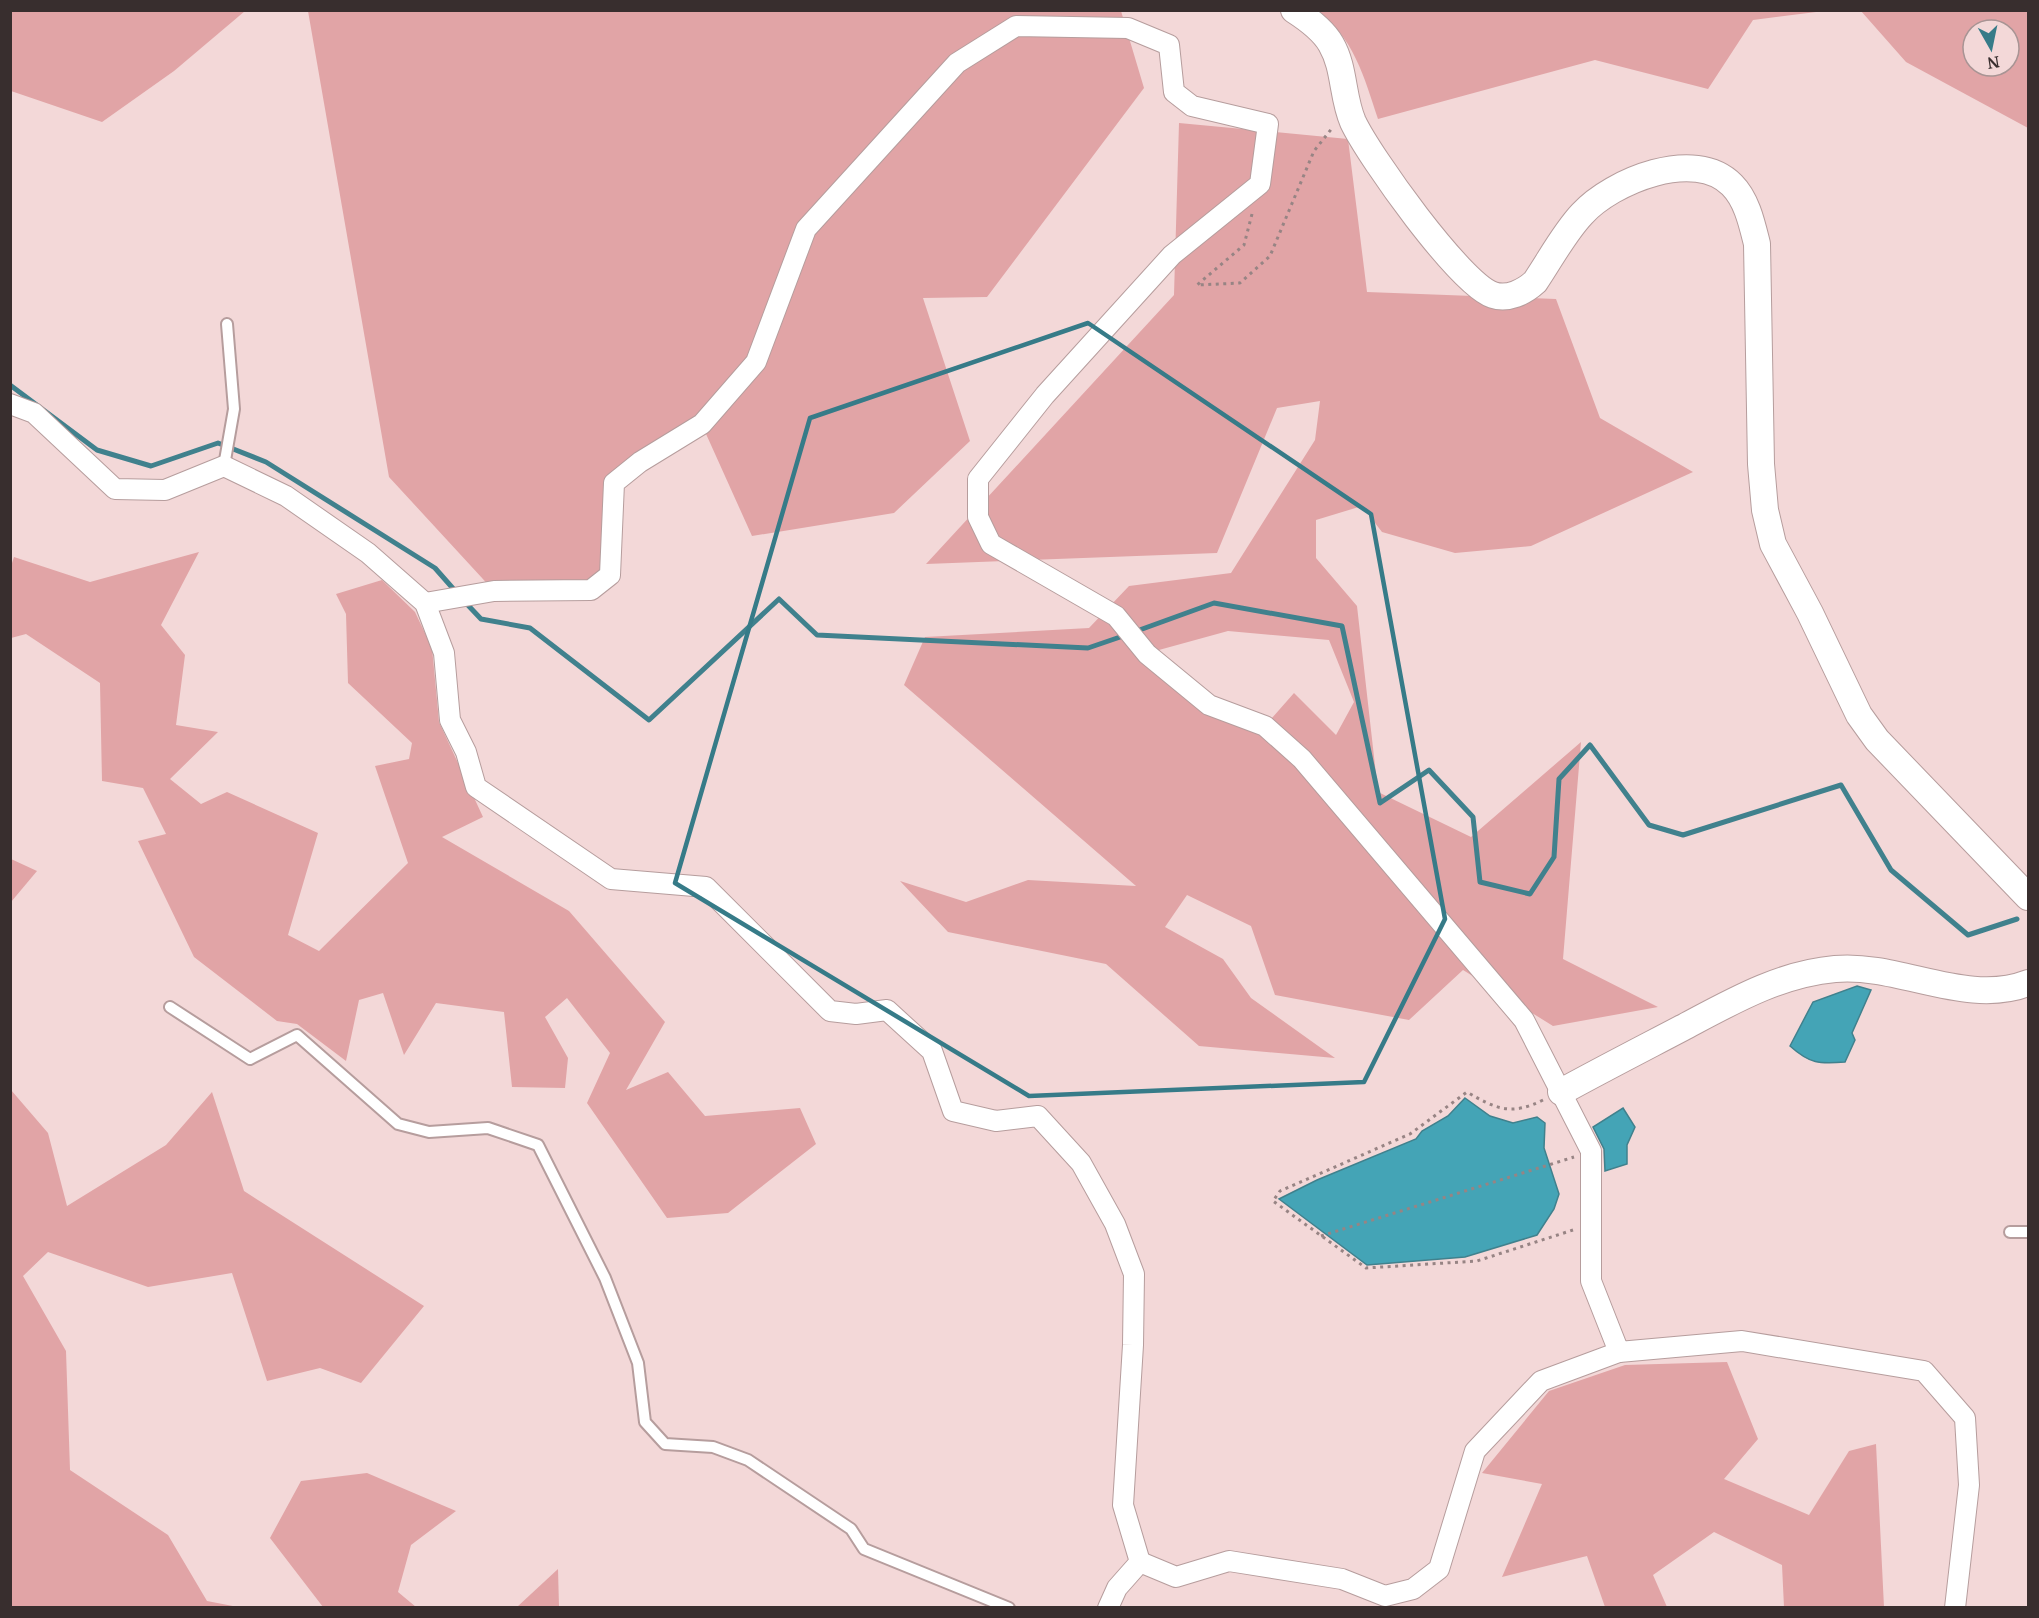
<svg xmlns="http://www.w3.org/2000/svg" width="2039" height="1618" viewBox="0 0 2039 1618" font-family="'PT Serif',serif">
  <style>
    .green { fill: #e1a4a6; fill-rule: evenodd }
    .water { fill: #44a4b6; stroke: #40818d; stroke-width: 1.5 }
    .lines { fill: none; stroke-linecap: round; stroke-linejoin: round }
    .stream { stroke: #40818d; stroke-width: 5 }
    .service-casing { stroke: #b69d9d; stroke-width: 14 }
    .minor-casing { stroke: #b69d9d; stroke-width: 22 }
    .tertiary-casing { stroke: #b69d9d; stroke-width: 28 }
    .path { stroke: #978484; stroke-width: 3; stroke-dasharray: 3 4.5; stroke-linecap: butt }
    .service { stroke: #fff; stroke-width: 10 }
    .minor { stroke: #fff; stroke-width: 20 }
    .tertiary { stroke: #fff; stroke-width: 26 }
    .marked { fill: none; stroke: #367b88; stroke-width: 4.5; stroke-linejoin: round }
  </style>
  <rect width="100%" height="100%" fill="#f3d8d8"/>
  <g class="green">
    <polygon points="11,10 245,10 245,11 174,71 102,122 11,91"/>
    <polygon points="308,11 1121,11 1144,88 987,297 923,298 970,441 894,513 752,536 702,425 614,483 610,575 591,590 494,591 389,477"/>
    <path d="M1315 11H1824L1753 20 1708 89 1595 60 1378 119C1365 80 1353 33 1315 11Z"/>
    <path d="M1861 11H2028V128L1906 62ZM1973 30H2009V66H1973Z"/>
    <path d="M1179 123 1348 139 1367 292 1556 299 1600 418 1693 472 1531 546 1455 553 1382 532 1362 506 1316 520V558L1357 606 1378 792 1471 837 1581 742 1563 959 1658 1007 1553 1026 1463 970 1409 1020 1275 995 1251 926 1187 895 1165 927 1223 959 1251 998 1335 1058 1199 1046 1106 964 948 932 900 881 966 902 1028 880 1136 886 904 685 925 637 1089 628 1129 586 1231 573 1315 440 1320 401 1277 408 1217 553 926 564 1174 295ZM1228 631 1329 640 1354 702 1336 735 1294 693 1265 726 1209 705 1148 653Z"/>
    <polygon points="199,552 161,625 185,655 176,725 218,732 170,779 201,804 227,792 318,833 288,935 319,951 408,863 375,766 409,759 412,743 348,683 346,614 336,594 382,580 415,612 432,648 439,722 483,817 442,837 569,911 665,1022 626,1090 668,1072 705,1116 800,1108 816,1144 728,1213 667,1218 587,1103 610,1053 567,998 545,1017 568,1058 565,1088 512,1087 504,1012 436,1003 404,1055 383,993 359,1000 346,1061 297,1024 277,1021 194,957 138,841 166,834 143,788 102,781 100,683 26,634 11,638 10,569 14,557 90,582"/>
    <polygon points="11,859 37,871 11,902"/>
    <polygon points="11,1090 48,1133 67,1206 166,1145 212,1092 244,1191 424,1306 361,1383 320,1368 267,1381 232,1273 148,1287 48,1252 23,1276 66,1351 70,1470 168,1535 207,1601 238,1607 11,1607"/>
    <polygon points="1727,1362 1758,1439 1724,1479 1809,1515 1849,1451 1876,1444 1884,1607 1784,1607 1782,1565 1714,1532 1653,1575 1667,1607 1605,1607 1587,1556 1502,1577 1542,1484 1482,1473 1549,1391 1625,1365"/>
    <polygon points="367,1473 456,1511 411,1545 398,1592 416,1607 323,1607 270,1538 301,1481"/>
    <polygon points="558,1569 559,1607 517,1607"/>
  </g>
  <g class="water">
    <path d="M1857 986 1871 990 1852 1033 1855 1040 1845 1062C1819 1064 1810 1064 1790 1046L1813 1002Z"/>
    <polygon points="1465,1098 1490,1116 1513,1123 1537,1117 1545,1123 1544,1148 1559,1194 1554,1209 1537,1235 1465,1257 1367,1265 1279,1199 1317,1180 1416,1139 1422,1131 1448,1116"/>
    <polygon points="1623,1108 1635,1127 1627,1145 1627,1164 1605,1171 1604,1149 1593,1127"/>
  </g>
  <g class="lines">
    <g class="stream">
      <polyline points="10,385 97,450 151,466 218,443 266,462 435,568 457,593"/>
      <polyline points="465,602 481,619 530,628 649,720 779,599 817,635 1088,648 1126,635"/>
      <polyline points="1134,632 1214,603 1342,626 1380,803 1429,770 1473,817 1480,882 1530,894 1554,857 1559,779 1590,745 1649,825 1683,835 1841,785 1891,870 1968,935 2017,919"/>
    </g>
    <defs>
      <g id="service">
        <polyline points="224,466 234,409 227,324"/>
        <polyline points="170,1007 250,1059 297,1035 398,1124 429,1132 488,1128 538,1145 605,1278 638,1363 645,1422 665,1444 713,1447 748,1460 851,1529 864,1549 1009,1608"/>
        <polyline points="2010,1232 2028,1232"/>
      </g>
      <g id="minor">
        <polyline points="10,404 34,413 115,489 165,490 224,466 286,496 368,553 425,603 444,653 450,720 466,752 476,787 611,879 706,887 830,1011 856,1014 887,1010 932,1051 953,1111 996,1121 1038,1116 1081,1163 1115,1224 1134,1274 1133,1345 1123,1505 1140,1562 1117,1588 1108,1608"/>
        <polyline points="425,603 494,591 591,590 610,575 614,483 640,462 702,424 756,362 806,229 957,63 1016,26 1128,28 1169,45 1174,92 1192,106 1268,124 1260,184 1172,255 1045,395 978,479 978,517 991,544 1116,616 1147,654 1209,705 1265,726 1302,759 1524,1020 1591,1151 1591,1281 1619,1352 1742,1341 1924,1371 1965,1418 1969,1485 1955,1608"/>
        <polyline points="1140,1562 1176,1577 1229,1561 1342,1579 1385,1596 1413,1589 1439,1569 1475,1451 1541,1381 1619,1352"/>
      </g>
      <g id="tertiary">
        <path d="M1294 10C1308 19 1323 30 1331 44 1345 68 1342 97 1353 122 1369 156 1460 284 1493 295 1508 300 1524 292 1535 282 1550 260 1564 233 1582 214 1612 181 1695 147 1732 185 1747 200 1752 224 1757 244L1761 464 1765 510 1773 544 1810 613 1859 715 1877 740 2028 897"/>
        <path d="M1561 1092C1601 1070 1642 1049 1682 1028 1731 1002 1779 974 1835 969 1899 963 1966 1007 2028 983"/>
      </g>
    </defs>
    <use href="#service" class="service-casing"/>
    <use href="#minor" class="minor-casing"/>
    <use href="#tertiary" class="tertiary-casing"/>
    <g class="path">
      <polyline points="1252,214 1244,245 1197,285 1240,283 1270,256 1314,151 1333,127"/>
      <path d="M1543 1100C1511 1116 1496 1109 1467 1092L1410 1134 1280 1191 1273 1201 1366 1268 1477 1261 1573 1230"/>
      <polyline points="1321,1236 1574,1157"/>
    </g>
    <use href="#service" class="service"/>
    <use href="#minor" class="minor"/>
    <use href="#tertiary" class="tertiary"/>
  </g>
  <path class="marked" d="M1088 323 1371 514 1445 919 1364 1082 1029 1096 675 883 810 418Z"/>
  <rect width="2039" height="1618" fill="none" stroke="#382e2e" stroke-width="24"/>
  <g transform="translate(1991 48) rotate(171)"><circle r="28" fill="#f3d8d8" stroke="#a89494" stroke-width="1.5"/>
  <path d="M0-4.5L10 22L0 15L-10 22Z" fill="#367b88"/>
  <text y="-9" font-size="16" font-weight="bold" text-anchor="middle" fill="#382e2e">N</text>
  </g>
</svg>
